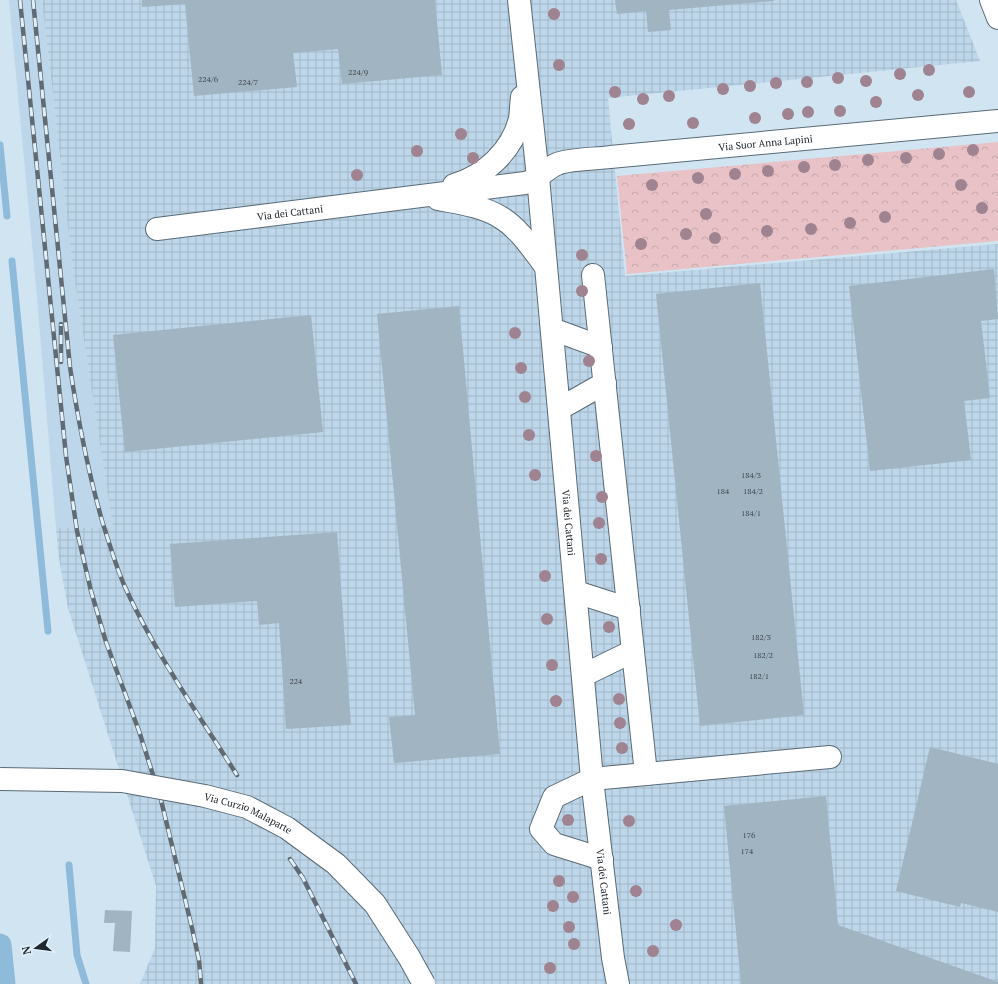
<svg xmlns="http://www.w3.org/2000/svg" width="998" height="984" viewBox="0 0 998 984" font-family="'PT Serif',serif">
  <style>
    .built { fill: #bdd6e9 }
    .industrial { fill: url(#industrial-grid) }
    .park { fill: url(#park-crowns) }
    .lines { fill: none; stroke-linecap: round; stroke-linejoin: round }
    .stream { stroke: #8fbbda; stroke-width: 7 }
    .canal { stroke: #8fbbda; stroke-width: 23 }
    .building { fill: #a1b4c1 }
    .minor-casing { stroke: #5a6b77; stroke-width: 24 }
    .minor { stroke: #fff; stroke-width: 22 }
    .rail-casing { stroke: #5f6a73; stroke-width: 4.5 }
    .rail { stroke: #e1f1fc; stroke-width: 3; stroke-dasharray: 9; stroke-linecap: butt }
    .minor-bridge-casing { stroke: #5a6b77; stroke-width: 24; stroke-linecap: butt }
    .minor-bridge { stroke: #fff; stroke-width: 22 }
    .tree { fill: #9f8390 }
    .labels { text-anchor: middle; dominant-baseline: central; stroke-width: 3; stroke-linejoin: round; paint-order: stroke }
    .number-label { font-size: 8px; fill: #404a52 }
    .street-label { font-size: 10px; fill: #20272d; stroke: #e1f1fc }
  </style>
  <defs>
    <pattern id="industrial-grid" width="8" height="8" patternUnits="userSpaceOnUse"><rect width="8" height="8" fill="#bdd6e9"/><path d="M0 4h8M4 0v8" fill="none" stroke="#a2b8c8"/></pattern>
    <pattern id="park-crowns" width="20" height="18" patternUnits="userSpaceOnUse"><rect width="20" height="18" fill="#e8c2c6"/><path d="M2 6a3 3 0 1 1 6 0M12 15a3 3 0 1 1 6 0" fill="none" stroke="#c7a7aa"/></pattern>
  </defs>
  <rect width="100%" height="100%" fill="#d0e4f2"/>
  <polygon class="built" points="9,0 42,0 73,269 113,528 56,528 37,297"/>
  <polygon class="industrial" points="42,0 956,0 980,61 608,98 625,276 998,244 998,984 140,984 155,948 156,886 68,608 59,559 56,528 113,528 73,269"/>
  <polygon class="park" points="998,142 998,241 627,274 617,176"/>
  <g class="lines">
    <g class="stream">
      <polyline points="0,145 7,216"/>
      <polyline points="12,261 48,631"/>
      <polyline points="69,865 77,955 86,984"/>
    </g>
    <polyline class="canal" points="0,945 4,984"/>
  </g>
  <g class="building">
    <polygon points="142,0 435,0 442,75 342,84 338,49 293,53 297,87 194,96 185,4 142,7"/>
    <polygon points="615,0 774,0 774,1 669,10 671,30 648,32 646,11 617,14"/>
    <polygon points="994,269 998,319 981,321 990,398 964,401 971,460 870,471 849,286"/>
    <polygon points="760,283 804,715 700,726 656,294"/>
    <polygon points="459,306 500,754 394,763 389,717 415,715 377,314"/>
    <polygon points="311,315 323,432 125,452 113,335"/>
    <polygon points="337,532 351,725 286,729 279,623 259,625 257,601 175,607 170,544"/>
    <polygon points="930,747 998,764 998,912 961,903 960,907 896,891"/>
    <polygon points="826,796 838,925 998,982 998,984 741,984 724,806"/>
    <polygon points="105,910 132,911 130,952 113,951 115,923 104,923"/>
  </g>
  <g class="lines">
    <defs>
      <g id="minor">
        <path id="s1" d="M519 0 538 177 592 779 613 958 618 984"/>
        <polyline points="991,0 998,18"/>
        <path d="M454 185C485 176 512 151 520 119 521 112 521 104 522 97"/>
        <path d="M438 199C459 203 482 206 500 217 519 228 533 250 546 267"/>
        <path id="s2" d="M157 229 525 183C538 180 545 169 557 164 568 159 597 159 610 157L998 121"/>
        <polyline points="593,275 646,774"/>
        <polyline points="552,329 601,347"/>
        <polyline points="559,409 605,383"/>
        <polyline points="576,592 629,609"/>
        <polyline points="584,675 633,651"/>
        <polyline points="602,859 554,844 541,829 554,797 592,779 830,757"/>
      </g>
    </defs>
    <use href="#minor" class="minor-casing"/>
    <use href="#minor" class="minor"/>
    <defs>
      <g id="rail">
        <polyline points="20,0 66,456 77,531 91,591 106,642 139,731 161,800 192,928 199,960 201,984"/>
        <path d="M33 0 70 367C78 420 88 472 103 524 110 545 116 567 125 587 155 653 198 714 237 775"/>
        <polyline points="61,362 61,324"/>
        <polyline points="290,859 303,878 356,984"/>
      </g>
    </defs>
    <use href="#rail" class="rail-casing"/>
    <use href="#rail" class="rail"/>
    <defs>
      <g id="minor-bridge">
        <path id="s3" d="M0 779 122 781 205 796 247 807 287 828 336 864 375 904 409 957 424 984"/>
      </g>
    </defs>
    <use href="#minor-bridge" class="minor-bridge-casing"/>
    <use href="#minor-bridge" class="minor-bridge"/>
  </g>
  <g class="tree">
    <circle cx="554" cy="14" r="6"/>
    <circle cx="559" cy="65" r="6"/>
    <circle cx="929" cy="70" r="6"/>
    <circle cx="900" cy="74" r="6"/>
    <circle cx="838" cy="78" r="6"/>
    <circle cx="866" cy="81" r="6"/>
    <circle cx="807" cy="82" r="6"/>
    <circle cx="776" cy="83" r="6"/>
    <circle cx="750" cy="86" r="6"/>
    <circle cx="723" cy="89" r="6"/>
    <circle cx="615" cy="92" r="6"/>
    <circle cx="969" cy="92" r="6"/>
    <circle cx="918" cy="95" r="6"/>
    <circle cx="669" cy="96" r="6"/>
    <circle cx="643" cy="99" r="6"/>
    <circle cx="876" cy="102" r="6"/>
    <circle cx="840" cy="111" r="6"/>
    <circle cx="808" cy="112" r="6"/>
    <circle cx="788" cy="114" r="6"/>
    <circle cx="755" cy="118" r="6"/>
    <circle cx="693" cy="123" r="6"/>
    <circle cx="629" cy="124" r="6"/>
    <circle cx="461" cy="134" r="6"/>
    <circle cx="973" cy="150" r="6"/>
    <circle cx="417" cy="151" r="6"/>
    <circle cx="939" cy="154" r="6"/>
    <circle cx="473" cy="158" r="6"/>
    <circle cx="906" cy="158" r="6"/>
    <circle cx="868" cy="160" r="6"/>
    <circle cx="835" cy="165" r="6"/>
    <circle cx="804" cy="167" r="6"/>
    <circle cx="768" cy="171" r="6"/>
    <circle cx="735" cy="174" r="6"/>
    <circle cx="357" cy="175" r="6"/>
    <circle cx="698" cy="178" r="6"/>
    <circle cx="652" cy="185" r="6"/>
    <circle cx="961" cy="185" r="6"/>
    <circle cx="982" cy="208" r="6"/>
    <circle cx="706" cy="214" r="6"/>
    <circle cx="885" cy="217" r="6"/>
    <circle cx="850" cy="223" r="6"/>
    <circle cx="811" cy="229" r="6"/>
    <circle cx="767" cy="231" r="6"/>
    <circle cx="686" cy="234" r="6"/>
    <circle cx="715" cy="238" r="6"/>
    <circle cx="641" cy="244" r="6"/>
    <circle cx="582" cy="255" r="6"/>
    <circle cx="582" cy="291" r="6"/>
    <circle cx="515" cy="333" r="6"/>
    <circle cx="589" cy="361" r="6"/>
    <circle cx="521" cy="368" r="6"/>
    <circle cx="525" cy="397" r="6"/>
    <circle cx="529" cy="435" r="6"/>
    <circle cx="596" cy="456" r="6"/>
    <circle cx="535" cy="475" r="6"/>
    <circle cx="602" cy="497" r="6"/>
    <circle cx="599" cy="523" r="6"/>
    <circle cx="601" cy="559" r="6"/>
    <circle cx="545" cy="576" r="6"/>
    <circle cx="547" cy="619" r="6"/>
    <circle cx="609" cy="627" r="6"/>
    <circle cx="552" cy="665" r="6"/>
    <circle cx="619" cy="699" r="6"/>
    <circle cx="556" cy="701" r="6"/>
    <circle cx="620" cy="723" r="6"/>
    <circle cx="622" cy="748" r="6"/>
    <circle cx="568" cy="820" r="6"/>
    <circle cx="629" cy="821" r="6"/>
    <circle cx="559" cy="881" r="6"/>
    <circle cx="636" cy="891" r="6"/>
    <circle cx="573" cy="897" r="6"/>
    <circle cx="553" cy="906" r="6"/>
    <circle cx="676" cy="925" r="6"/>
    <circle cx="569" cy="927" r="6"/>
    <circle cx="574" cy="944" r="6"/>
    <circle cx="653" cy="951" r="6"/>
    <circle cx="550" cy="968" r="6"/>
  </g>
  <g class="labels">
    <g class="number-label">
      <text x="358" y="72">224/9</text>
      <text x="208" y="79">224/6</text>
      <text x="248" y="82">224/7</text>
      <text x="751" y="475">184/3</text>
      <text x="723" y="491">184</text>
      <text x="753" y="491">184/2</text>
      <text x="751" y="513">184/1</text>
      <text x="761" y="637">182/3</text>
      <text x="763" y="655">182/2</text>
      <text x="759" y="676">182/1</text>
      <text x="296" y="681">224</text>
      <text x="749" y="835">176</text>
      <text x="747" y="851">174</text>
    </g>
    <g class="street-label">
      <text stroke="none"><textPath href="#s2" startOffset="618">Via Suor Anna Lapini</textPath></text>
      <text stroke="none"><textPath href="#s2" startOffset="134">Via dei Cattani</textPath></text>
      <text stroke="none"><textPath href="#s1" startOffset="525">Via dei Cattani</textPath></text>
      <text stroke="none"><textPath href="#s3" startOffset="253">Via Curzio Malaparte</textPath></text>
      <text stroke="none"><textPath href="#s1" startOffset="886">Via dei Cattani</textPath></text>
    </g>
  </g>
  <g transform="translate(36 948) rotate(256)" stroke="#e1f1fc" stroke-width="3" paint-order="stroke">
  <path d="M0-3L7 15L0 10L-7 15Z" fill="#20272d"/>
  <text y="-6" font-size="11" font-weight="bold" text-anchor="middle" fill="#20272d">N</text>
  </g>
</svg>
